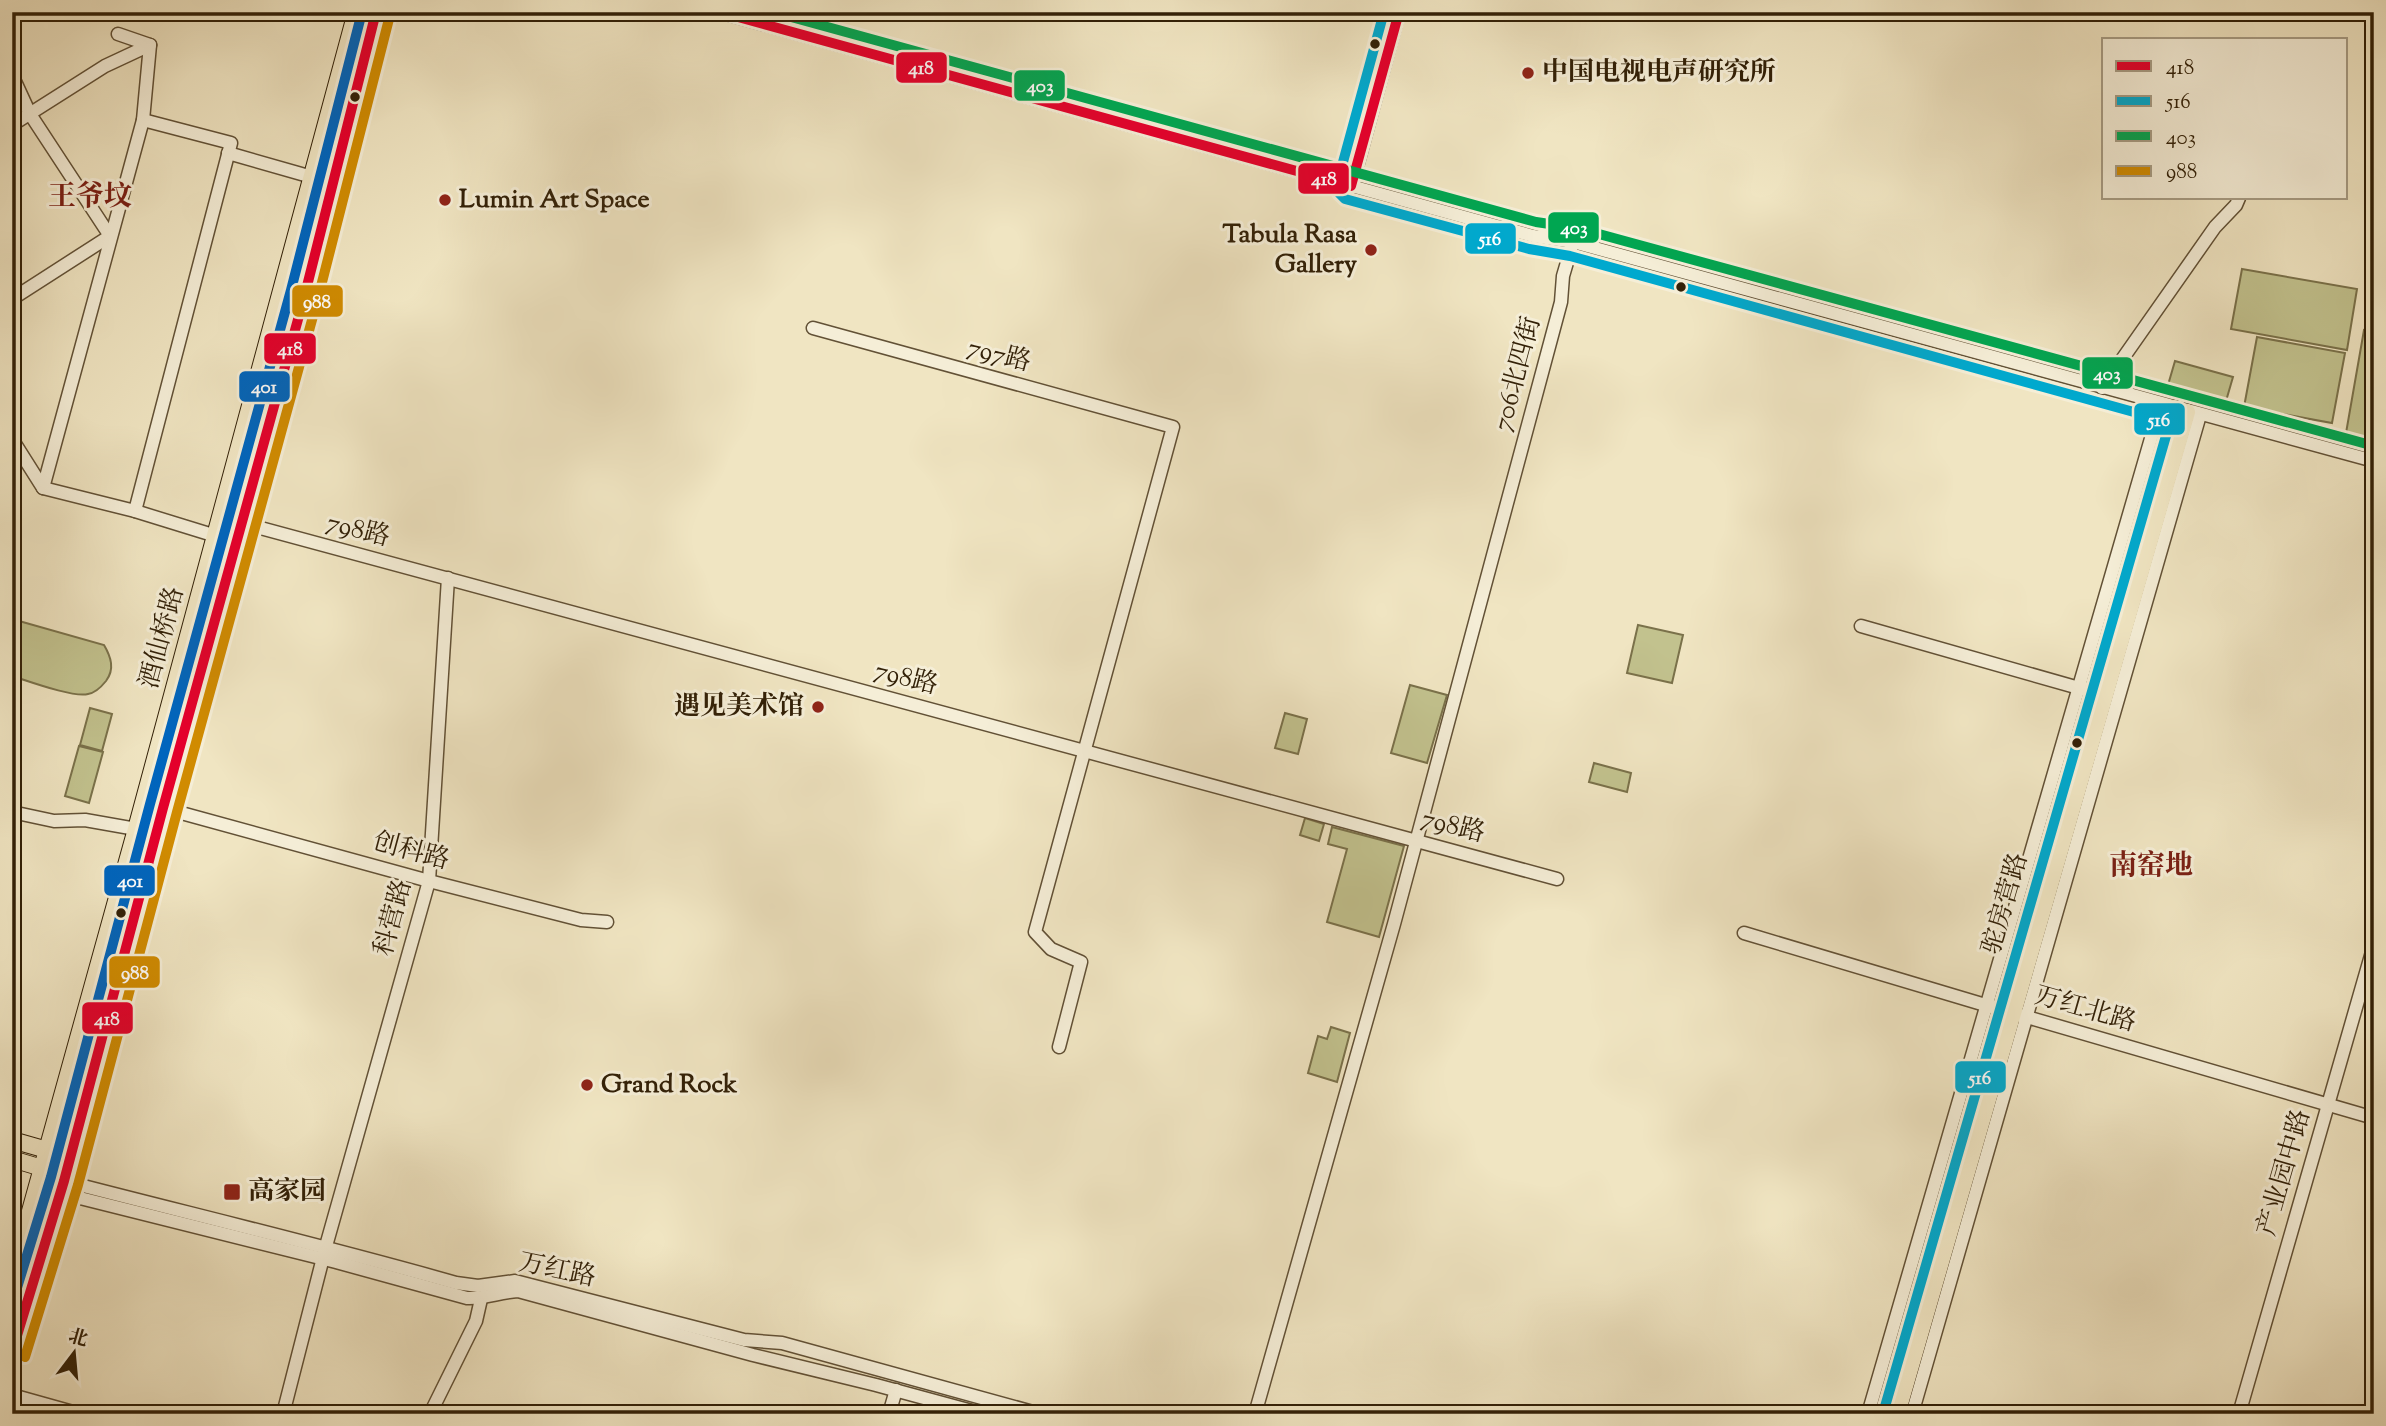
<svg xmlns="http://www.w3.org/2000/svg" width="2386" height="1426" viewBox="0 0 2386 1426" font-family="'Sorts Mill Goudy','Noto Serif SC',serif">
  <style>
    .green { fill: #c2c28e; stroke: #7a714a; stroke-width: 2 }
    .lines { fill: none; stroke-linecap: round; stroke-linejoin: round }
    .minor-casing { stroke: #625136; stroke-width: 15 }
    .major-casing { stroke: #322007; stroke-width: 18 }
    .minor { stroke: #f5eed7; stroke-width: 12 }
    .major { stroke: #f0e5c2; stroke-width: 16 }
    .bus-1-casing { stroke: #f5eed7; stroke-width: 16 }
    .bus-2-casing { stroke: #f5eed7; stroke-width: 16 }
    .bus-3-casing { stroke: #f5eed7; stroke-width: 16 }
    .bus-4-casing { stroke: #f5eed7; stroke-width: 16 }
    .bus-5-casing { stroke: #f5eed7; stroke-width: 16 }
    .bus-1 { stroke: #e4002b; stroke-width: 10 }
    .bus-2 { stroke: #00a9ce; stroke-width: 10 }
    .bus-3 { stroke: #00a651; stroke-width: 10 }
    .bus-4 { stroke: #d08b01; stroke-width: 10 }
    .bus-5 { stroke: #0065bd; stroke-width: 10 }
    .bus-dot { fill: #322007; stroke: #f5eed7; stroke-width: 2.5 }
    .poi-dot { fill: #8f2418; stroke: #f5eed7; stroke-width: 2.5 }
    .labels { text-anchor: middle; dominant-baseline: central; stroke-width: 6; stroke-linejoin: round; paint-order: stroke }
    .poi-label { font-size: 26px; font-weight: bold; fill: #322007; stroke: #f5eed7; text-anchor: start }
    .street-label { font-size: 26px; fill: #322007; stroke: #f5eed7 }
    .neighbourhood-label { font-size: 28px; font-weight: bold; fill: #7a1f14; stroke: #f5eed7 }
    .line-badge { stroke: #f5eed7; stroke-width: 2.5 }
    .badge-label { font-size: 19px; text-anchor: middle; font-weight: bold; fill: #fff }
  </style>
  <rect width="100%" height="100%" fill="#f0e5c2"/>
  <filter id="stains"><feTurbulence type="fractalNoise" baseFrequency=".00286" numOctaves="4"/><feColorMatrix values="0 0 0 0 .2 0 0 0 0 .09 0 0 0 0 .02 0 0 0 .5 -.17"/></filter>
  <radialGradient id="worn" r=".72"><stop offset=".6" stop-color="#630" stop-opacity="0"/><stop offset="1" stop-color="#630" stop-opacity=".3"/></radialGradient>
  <g class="green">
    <polygon points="2242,269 2357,289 2347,350 2231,329"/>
    <polygon points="2364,330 2374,332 2374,440 2346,433"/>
    <polygon points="2257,337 2345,353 2332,423 2244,407"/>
    <polygon points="2175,361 2233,377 2226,401 2168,385"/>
    <path d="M12 619 104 645C111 657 115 669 106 681 102 686 95 693 88 694 74 698 28 681 12 676Z"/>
    <polygon points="1638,625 1683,635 1672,683 1627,673"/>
    <polygon points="1410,685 1447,695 1427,763 1391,753"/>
    <polygon points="90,708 112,714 102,751 80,745"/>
    <polygon points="1285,713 1307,719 1298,754 1275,748"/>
    <polygon points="79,746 103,752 89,803 65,796"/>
    <polygon points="1594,763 1631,773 1627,792 1589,782"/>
    <polygon points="1305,818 1324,824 1319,841 1300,835"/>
    <polygon points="1332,827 1404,846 1379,937 1327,922 1347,849 1328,844"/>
    <polygon points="1331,1027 1350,1033 1337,1082 1308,1073 1318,1036 1327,1039"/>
  </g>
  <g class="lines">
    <defs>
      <g id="minor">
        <polyline points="719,12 1533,236 1573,242 2374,461"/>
        <polyline points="764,12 1536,223 1562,236"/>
        <polyline points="12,75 30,114 110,236 12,299"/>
        <polyline points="12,125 105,66 150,45"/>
        <polyline points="228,153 312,177"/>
        <polyline points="1353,181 1399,12"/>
        <polyline points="813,328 1173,427 1035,932 1051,949 1081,962 1059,1047"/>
        <polyline points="2102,388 2215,227 2236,205 2239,198"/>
        <polyline points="12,439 43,488 135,511 216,536"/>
        <polyline points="43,488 143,120 150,45 118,34"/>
        <polyline points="135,511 231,143 143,120"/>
        <polyline points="242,523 1557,879"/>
        <polyline points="1861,626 2086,690"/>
        <polyline points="163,808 429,881 581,920 607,922"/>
        <polyline points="12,812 54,821 85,820 136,829"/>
        <polyline points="1744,933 1992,1007"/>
        <polyline points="2020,1015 2374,1118"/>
        <path d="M64 1181C195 1215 326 1246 456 1283L478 1286 515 1281 744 1340 782 1343 1040 1414"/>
        <path d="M60 1193 336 1262 467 1298C484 1299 500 1292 518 1291L753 1355 876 1385 983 1414"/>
        <polyline points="12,1395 80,1414"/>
        <polyline points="283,1414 326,1246 429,881 448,578"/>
        <polyline points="430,1414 476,1321 481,1299"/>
        <polyline points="889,1414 896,1390"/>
        <polyline points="1255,1414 1394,924 1561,302 1563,276 1573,242"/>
        <polyline points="1868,1414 2161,404"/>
        <polyline points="1912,1414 2200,415"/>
        <polyline points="2239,1414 2374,945"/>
      </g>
      <g id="major">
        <polyline points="12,1140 47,1150 64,1181"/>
        <polyline points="12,1159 42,1168 60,1193"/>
        <polyline points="12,1276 136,829 356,12"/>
        <polyline points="12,1353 64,1181 163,808 305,294 376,12"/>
        <polyline points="1884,1414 2174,408"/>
        <polyline points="1897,1414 2187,412"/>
      </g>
    </defs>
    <use href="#minor" class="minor-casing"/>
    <use href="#major" class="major-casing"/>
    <use href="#minor" class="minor"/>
    <use href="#major" class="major"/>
    <defs>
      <g id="bus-1">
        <polyline points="720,12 1351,186 1399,12"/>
        <polyline points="12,1352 64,1181 163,808 305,294 376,12"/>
      </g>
      <polyline id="bus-2" points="1384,12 1337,184 1339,193 1345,199 1529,249 1570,256 2170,422 1884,1410"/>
      <polyline id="bus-3" points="773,12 1536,222 1577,228 2374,446"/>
      <polyline id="bus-4" points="25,1357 78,1185 177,812 318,298 390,15"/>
      <polyline id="bus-5" points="12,1304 51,1177 150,804 291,290 362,12"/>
    </defs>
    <use href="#bus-1" class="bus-1-casing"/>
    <use href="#bus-2" class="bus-2-casing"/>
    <use href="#bus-3" class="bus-3-casing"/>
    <use href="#bus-4" class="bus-4-casing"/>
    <use href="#bus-5" class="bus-5-casing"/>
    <use href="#bus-1" class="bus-1"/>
    <use href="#bus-2" class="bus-2"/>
    <use href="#bus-3" class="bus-3"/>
    <use href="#bus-4" class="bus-4"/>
    <use href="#bus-5" class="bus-5"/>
  </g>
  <g class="bus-dot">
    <circle cx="1375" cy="44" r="6"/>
    <circle cx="355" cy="97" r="6"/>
    <circle cx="1681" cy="287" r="6"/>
    <circle cx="2077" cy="743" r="6"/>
    <circle cx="121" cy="913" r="6"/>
  </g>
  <g class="poi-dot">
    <circle cx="1528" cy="73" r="7"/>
    <circle cx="445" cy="200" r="7"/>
    <circle cx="1371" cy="250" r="7"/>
    <circle cx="818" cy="707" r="7"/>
    <circle cx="587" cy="1085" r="7"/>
    <rect x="223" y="1183" width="18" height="18" rx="3.5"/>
  </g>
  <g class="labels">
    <g class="poi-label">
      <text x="1542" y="73">中国电视电声研究所</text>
      <text x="459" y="200">Lumin Art Space</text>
      <text x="1357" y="235" text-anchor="end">Tabula Rasa<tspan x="1357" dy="30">Gallery</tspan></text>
      <text x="804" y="707" text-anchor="end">遇见美术馆</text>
      <text x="601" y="1085">Grand Rock</text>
      <text x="248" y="1192">高家园</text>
    </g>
    <g class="street-label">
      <text transform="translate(999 356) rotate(15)">797路</text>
      <text transform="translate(1518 374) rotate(-75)">706北四街</text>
      <text transform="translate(358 531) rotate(15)">798路</text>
      <text transform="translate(163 638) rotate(-75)">酒仙桥路</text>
      <text transform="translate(906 679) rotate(15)">798路</text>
      <text transform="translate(1453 827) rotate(15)">798路</text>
      <text transform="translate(411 852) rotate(15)">创科路</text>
      <text transform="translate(2006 904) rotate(-74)">驼房营路</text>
      <text transform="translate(394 918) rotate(-75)">科营路</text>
      <text transform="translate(2085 1010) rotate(16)">万红北路</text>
      <text transform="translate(2285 1173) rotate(-74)">产业园中路</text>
      <text transform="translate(557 1271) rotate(12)">万红路</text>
    </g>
    <g class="neighbourhood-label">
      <text x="90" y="198">王爷坟</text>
      <text x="2151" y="867">南窑地</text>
    </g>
  </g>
  <g class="line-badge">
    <rect x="895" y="51" width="53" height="33" rx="7" fill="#e4002b"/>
    <rect x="1013" y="69" width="53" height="33" rx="7" fill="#00a651"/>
    <rect x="1297" y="162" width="53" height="33" rx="7" fill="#e4002b"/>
    <rect x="1547" y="211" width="53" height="33" rx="7" fill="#00a651"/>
    <rect x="1464" y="222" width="53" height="33" rx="7" fill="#00a9ce"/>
    <rect x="291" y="284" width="53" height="34" rx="7" fill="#d08b01"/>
    <rect x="263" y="332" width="54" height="33" rx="7" fill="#e4002b"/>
    <rect x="2081" y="356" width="53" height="34" rx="7" fill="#00a651"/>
    <rect x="238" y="370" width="53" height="33" rx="7" fill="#0065bd"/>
    <rect x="2133" y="402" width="53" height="34" rx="7" fill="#00a9ce"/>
    <rect x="103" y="864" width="53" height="33" rx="7" fill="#0065bd"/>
    <rect x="108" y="955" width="53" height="34" rx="7" fill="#d08b01"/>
    <rect x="81" y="1001" width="53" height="34" rx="7" fill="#e4002b"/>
    <rect x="1954" y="1060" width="53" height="34" rx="7" fill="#00a9ce"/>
  </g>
  <g class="badge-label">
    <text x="921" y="74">418</text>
    <text x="1040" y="92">403</text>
    <text x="1324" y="185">418</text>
    <text x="1574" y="234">403</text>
    <text x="1490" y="245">516</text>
    <text x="317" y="308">988</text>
    <text x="290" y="355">418</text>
    <text x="2107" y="380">403</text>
    <text x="264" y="393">401</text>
    <text x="2159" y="426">516</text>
    <text x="130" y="887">401</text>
    <text x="135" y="979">988</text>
    <text x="107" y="1025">418</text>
    <text x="1980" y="1084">516</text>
  </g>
  <rect width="2386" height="1426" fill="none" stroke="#f0e5c2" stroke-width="42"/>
  <rect x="14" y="14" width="2358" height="1398" fill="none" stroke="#322007" stroke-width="3.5"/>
  <rect x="21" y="21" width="2344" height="1384" fill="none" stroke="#322007" stroke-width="2"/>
  <rect x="2102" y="38" width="245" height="161" fill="#f5eed7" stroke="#a79c84" stroke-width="2"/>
  <rect x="2116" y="61" width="35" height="10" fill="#e4002b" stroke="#a79c84" stroke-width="2"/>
  <text x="2166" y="74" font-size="21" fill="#322007">418</text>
  <rect x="2116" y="96" width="35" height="10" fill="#00a9ce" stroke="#a79c84" stroke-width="2"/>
  <text x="2166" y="108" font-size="21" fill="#322007">516</text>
  <rect x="2116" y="131" width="35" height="10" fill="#00a651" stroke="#a79c84" stroke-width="2"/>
  <text x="2166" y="144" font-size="21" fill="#322007">403</text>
  <rect x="2116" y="166" width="35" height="10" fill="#d08b01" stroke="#a79c84" stroke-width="2"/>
  <text x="2166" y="178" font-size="21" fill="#322007">988</text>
  <g transform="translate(74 1353) rotate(16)" stroke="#f5eed7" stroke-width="5" paint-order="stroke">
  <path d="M0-5L12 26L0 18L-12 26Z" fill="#322007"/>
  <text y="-10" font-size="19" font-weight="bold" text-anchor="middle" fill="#322007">北</text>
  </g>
  <rect width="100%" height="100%" filter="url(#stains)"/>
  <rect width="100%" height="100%" fill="url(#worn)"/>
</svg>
